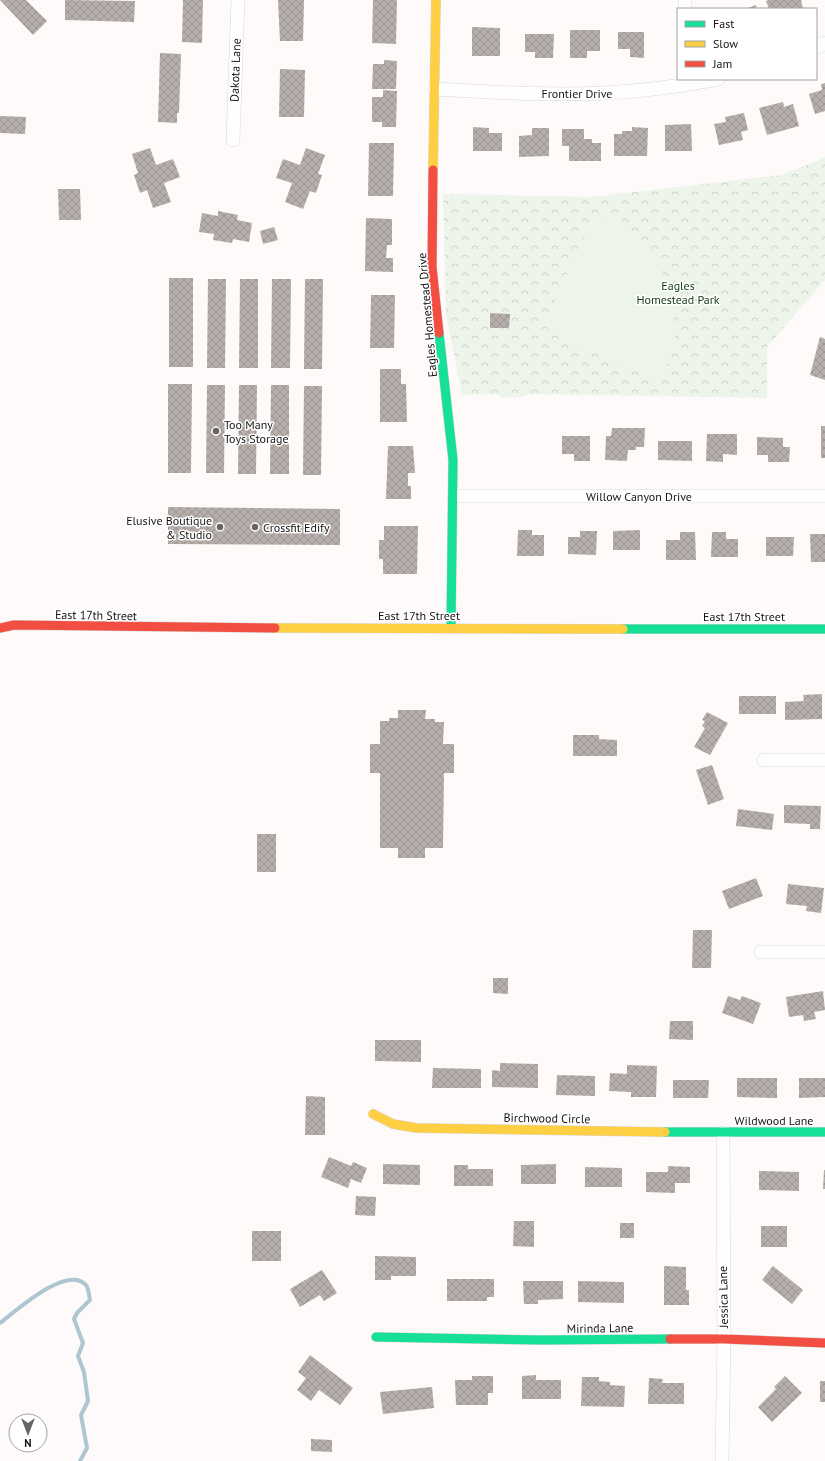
<svg xmlns="http://www.w3.org/2000/svg" width="825" height="1461" viewBox="0 0 825 1461" font-family="'PT Sans',sans-serif">
  <style>
    .park { fill: url(#park-crowns) }
    .pitch { fill: #edf5eb }
    .lines { fill: none; stroke-linecap: round; stroke-linejoin: round }
    .stream { stroke: #adc6d2; stroke-width: 4 }
    .building { fill: url(#building-cross-hatch) }
    .street-casing { stroke: #d9d6d6; stroke-width: 14 }
    .fast-casing { stroke: #d9d6d6; stroke-width: 10 }
    .slow-casing { stroke: #d9d6d6; stroke-width: 10 }
    .jam-casing { stroke: #d9d6d6; stroke-width: 10 }
    .street { stroke: #fffefe; stroke-width: 13 }
    .fast { stroke: #16e098; stroke-width: 9 }
    .slow { stroke: #ffcf43; stroke-width: 9 }
    .jam { stroke: #f24e42; stroke-width: 9 }
    .poi-dot { fill: #676464; stroke: #fff; stroke-width: 1.5 }
    .labels { text-anchor: middle; dominant-baseline: central; stroke-width: 3; stroke-linejoin: round; paint-order: stroke }
    .street-label { font-size: 12px; fill: #161414; stroke: #fff }
    .park-label { font-size: 12px; fill: #103913; stroke: #fff }
    .poi-label { font-size: 12px; fill: #161414; stroke: #fff; text-anchor: start }
  </style>
  <defs>
    <pattern id="park-crowns" width="20" height="18" patternUnits="userSpaceOnUse"><rect width="20" height="18" fill="#edf5eb"/><path d="M2 6a3 3 0 1 1 6 0M12 15a3 3 0 1 1 6 0" fill="none" stroke="#cad1c9"/></pattern>
    <pattern id="building-cross-hatch" width="8" height="8" patternUnits="userSpaceOnUse"><rect width="8" height="8" fill="#b6aeab"/><path d="M0 0l8 8M0 8l8-8" fill="none" stroke="#9c9592"/></pattern>
  </defs>
  <rect width="100%" height="100%" fill="#fdfaf9"/>
  <polygon class="park" points="825,157 825,280 767,347 767,398 530,394 520,397 503,398 497,394 462,395 446,314 443,194 591,197 781,175 805,166"/>
  <path class="pitch" d="M595 213C607 219 619 224 630 232 666 261 687 322 667 365 664 371 660 376 657 381L550 333 545 323Z"/>
  <g class="lines">
    <path class="stream" d="M0 1323C16 1311 67 1264 86 1285 89 1289 89 1296 90 1300L77 1313 74 1319 83 1343 78 1356 84 1372 88 1401 81 1415 87 1448 80 1461"/>
  </g>
  <g class="building">
    <polygon points="0,0 26,0 47,21 33,35"/>
    <polygon points="65,0 135,1 134,22 65,20"/>
    <polygon points="183,0 203,0 202,43 182,42"/>
    <polygon points="278,0 304,0 303,41 280,41"/>
    <polygon points="373,0 397,0 396,44 372,43"/>
    <polygon points="769,0 801,0 803,9 769,9 766,1"/>
    <polygon points="756,5 757,9 745,9"/>
    <polygon points="472,27 500,28 500,56 472,56"/>
    <polygon points="570,30 600,30 600,51 587,51 587,58 570,58"/>
    <polygon points="618,32 644,32 644,58 630,57 630,49 618,49"/>
    <polygon points="525,34 554,34 553,58 535,58 535,52 525,52"/>
    <polygon points="160,53 181,54 179,113 177,113 177,123 158,122"/>
    <polygon points="384,60 397,61 396,89 372,89 373,64 384,64"/>
    <polygon points="280,69 305,70 304,117 279,117"/>
    <polygon points="825,83 825,111 815,114 809,94 822,90 821,84"/>
    <polygon points="383,90 397,91 396,127 382,127 382,122 372,122 372,97 383,97"/>
    <polygon points="783,102 784,107 793,104 799,126 767,135 759,108"/>
    <polygon points="744,113 748,130 741,132 743,140 719,145 714,124 726,122 725,117"/>
    <polygon points="0,116 26,117 25,134 0,133"/>
    <polygon points="691,124 692,151 665,151 665,125"/>
    <polygon points="473,127 489,128 489,133 502,133 502,151 473,151"/>
    <polygon points="632,127 648,128 647,156 614,156 614,134 622,134 622,131 632,131"/>
    <polygon points="532,128 549,128 549,156 519,157 519,136 532,135"/>
    <polygon points="562,129 584,129 584,139 592,139 592,143 601,143 601,161 569,161 569,146 562,146"/>
    <polygon points="369,143 394,143 393,196 368,196"/>
    <polygon points="150,148 156,165 173,159 180,177 164,183 171,202 153,208 147,190 140,193 134,175 138,173 132,154"/>
    <polygon points="306,148 325,155 318,174 322,175 316,193 310,191 303,209 285,202 292,183 276,178 283,159 300,165"/>
    <polygon points="58,189 80,189 81,220 59,220"/>
    <polygon points="218,211 238,215 237,220 252,223 249,242 233,239 232,243 213,240 214,234 199,232 202,213 218,216"/>
    <polygon points="366,218 392,219 392,245 387,245 386,258 393,258 393,272 365,271"/>
    <polygon points="274,227 278,240 263,244 260,231"/>
    <rect x="169" y="278" width="24" height="89"/>
    <polygon points="208,279 226,279 225,368 207,368"/>
    <polygon points="240,279 258,279 258,368 239,368"/>
    <polygon points="272,279 291,279 290,368 271,368"/>
    <polygon points="305,279 323,279 322,369 304,369"/>
    <polygon points="371,295 395,295 394,348 370,348"/>
    <polygon points="490,313 510,314 509,328 490,328"/>
    <polygon points="820,337 825,339 825,380 810,375"/>
    <polygon points="380,369 401,369 401,384 406,384 407,422 380,422"/>
    <polygon points="168,384 192,384 191,473 168,473"/>
    <polygon points="207,385 225,385 224,473 206,473"/>
    <polygon points="239,385 257,385 256,474 238,474"/>
    <polygon points="271,385 289,385 289,474 270,474"/>
    <polygon points="304,386 322,386 321,475 303,475"/>
    <rect x="821" y="426" width="4" height="32"/>
    <polygon points="612,428 645,428 644,447 636,447 636,450 628,450 627,461 605,460 606,436 611,436"/>
    <polygon points="707,434 737,434 737,455 723,454 723,462 706,461"/>
    <polygon points="562,436 590,436 590,461 574,461 574,454 562,454"/>
    <polygon points="757,437 783,438 783,447 790,447 789,462 768,462 768,455 757,455"/>
    <polygon points="658,441 692,441 692,461 658,460"/>
    <polygon points="388,446 413,446 415,473 408,473 408,486 411,486 411,499 386,499"/>
    <polygon points="168,507 340,509 340,545 168,544"/>
    <polygon points="384,526 418,526 417,574 383,574 383,559 379,559 379,540 384,540"/>
    <polygon points="518,530 532,530 532,535 544,535 544,556 517,556"/>
    <polygon points="640,530 640,550 613,550 613,531"/>
    <polygon points="580,531 597,531 596,555 568,554 568,537 580,537"/>
    <polygon points="680,532 695,532 696,560 666,560 666,540 680,540"/>
    <polygon points="712,532 726,532 726,539 738,539 738,557 711,557"/>
    <polygon points="810,534 825,534 825,562 811,562"/>
    <polygon points="766,537 794,537 793,556 766,556"/>
    <polygon points="822,694 822,719 785,720 785,702 804,701 803,695"/>
    <rect x="739" y="696" width="37" height="18"/>
    <polygon points="398,710 426,710 425,719 435,719 435,722 444,722 443,744 454,744 454,773 444,773 443,848 425,848 425,858 398,858 398,848 380,848 380,773 370,773 370,744 380,744 380,721 389,721 389,718 398,718"/>
    <polygon points="707,712 728,723 710,755 694,747 705,728 702,726 705,721 702,720"/>
    <polygon points="573,735 599,735 599,739 617,740 617,756 573,756"/>
    <polygon points="712,765 724,799 708,805 696,770"/>
    <polygon points="784,805 821,806 820,829 810,829 810,824 784,823"/>
    <polygon points="738,809 774,814 772,830 736,826"/>
    <rect x="257" y="834" width="19" height="38"/>
    <polygon points="756,878 763,896 729,909 722,891"/>
    <polygon points="788,884 824,888 821,913 806,911 807,906 786,904"/>
    <polygon points="693,930 712,930 711,968 692,968"/>
    <polygon points="493,978 508,978 508,994 493,993"/>
    <polygon points="823,991 825,1010 814,1012 816,1019 804,1021 803,1015 789,1017 786,997"/>
    <polygon points="728,996 740,1000 742,996 761,1003 753,1024 722,1013"/>
    <polygon points="670,1021 693,1021 693,1040 669,1039"/>
    <polygon points="375,1040 421,1040 421,1062 375,1061"/>
    <polygon points="500,1063 538,1064 538,1088 492,1087 492,1070 500,1071"/>
    <polygon points="627,1065 657,1066 656,1097 631,1097 631,1092 609,1091 610,1073 627,1074"/>
    <polygon points="433,1068 481,1069 481,1088 432,1088"/>
    <polygon points="557,1075 595,1076 595,1096 556,1095"/>
    <polygon points="737,1078 777,1078 777,1098 737,1097"/>
    <polygon points="799,1078 825,1078 825,1097 799,1098"/>
    <polygon points="673,1080 709,1080 708,1098 673,1098"/>
    <polygon points="306,1096 325,1097 325,1135 305,1135"/>
    <polygon points="329,1157 351,1166 353,1162 367,1168 361,1183 351,1179 348,1188 321,1177"/>
    <polygon points="383,1164 420,1165 420,1185 383,1184"/>
    <polygon points="556,1164 556,1184 521,1184 521,1165"/>
    <polygon points="454,1165 468,1165 468,1169 493,1169 493,1186 454,1186"/>
    <polygon points="668,1166 690,1167 690,1183 675,1183 675,1193 646,1192 646,1172 668,1172"/>
    <polygon points="585,1167 622,1168 622,1187 585,1187"/>
    <polygon points="824,1170 825,1170 825,1189 823,1189"/>
    <polygon points="759,1171 799,1172 799,1191 759,1190"/>
    <polygon points="356,1196 376,1197 375,1216 355,1215"/>
    <polygon points="514,1221 534,1221 534,1247 513,1246"/>
    <rect x="620" y="1223" width="14" height="15"/>
    <rect x="761" y="1226" width="26" height="21"/>
    <rect x="252" y="1231" width="29" height="30"/>
    <polygon points="375,1256 416,1257 416,1276 391,1276 391,1280 375,1280"/>
    <polygon points="664,1266 686,1267 686,1290 689,1290 689,1305 664,1305"/>
    <polygon points="773,1266 803,1290 792,1304 762,1280"/>
    <polygon points="322,1270 337,1293 324,1301 320,1295 300,1307 290,1289"/>
    <polygon points="447,1279 494,1279 494,1297 487,1297 487,1301 447,1301"/>
    <polygon points="523,1281 563,1281 563,1299 538,1300 538,1304 524,1304"/>
    <polygon points="578,1281 624,1282 624,1303 578,1302"/>
    <polygon points="310,1355 353,1388 340,1405 319,1390 311,1401 297,1390 306,1378 298,1372"/>
    <polygon points="536,1375 536,1380 561,1380 561,1399 522,1399 522,1376"/>
    <polygon points="472,1376 493,1376 493,1393 488,1393 488,1405 456,1405 455,1380 472,1380"/>
    <polygon points="785,1376 802,1393 772,1422 758,1407 776,1389 774,1387"/>
    <polygon points="582,1377 599,1377 599,1381 610,1382 610,1385 625,1386 624,1407 581,1406"/>
    <polygon points="649,1378 663,1379 662,1383 684,1383 684,1404 648,1404"/>
    <rect x="820" y="1381" width="5" height="21"/>
    <polygon points="432,1387 434,1408 383,1414 380,1392"/>
    <polygon points="311,1439 332,1440 332,1452 311,1451"/>
  </g>
  <g class="lines">
    <defs>
      <g id="street">
        <polyline points="685,0 685,9"/>
        <polyline points="816,48 825,43"/>
        <path d="M435 89C492 92 549 96 606 93 644 91 681 86 718 79"/>
        <polyline points="233,140 238,0"/>
        <polyline points="454,496 825,496"/>
        <polyline points="764,760 825,760"/>
        <polyline points="761,952 825,952"/>
        <polyline points="722,1461 724,1339 723,1133"/>
      </g>
      <g id="fast">
        <polyline points="439,333 453,460 451,627"/>
        <polyline points="623,629 825,629"/>
        <polyline points="665,1132 825,1132"/>
        <polyline points="376,1337 542,1340 670,1339"/>
      </g>
      <g id="slow">
        <polyline points="433,170 436,0"/>
        <polyline points="275,628 623,629"/>
        <polyline points="373,1114 393,1124 417,1128 665,1132"/>
      </g>
      <g id="jam">
        <polyline points="433,170 432,267 439,333"/>
        <polyline points="0,628 14,625 275,628"/>
        <polyline points="670,1339 724,1339 825,1343"/>
      </g>
    </defs>
    <use href="#street" class="street-casing"/>
    <use href="#fast" class="fast-casing"/>
    <use href="#slow" class="slow-casing"/>
    <use href="#jam" class="jam-casing"/>
    <use href="#street" class="street"/>
    <use href="#fast" class="fast"/>
    <use href="#slow" class="slow"/>
    <use href="#jam" class="jam"/>
  </g>
  <g class="poi-dot">
    <circle cx="216" cy="431" r="4"/>
    <circle cx="220" cy="527" r="4"/>
    <circle cx="255" cy="527" r="4"/>
  </g>
  <g class="labels">
    <g class="street-label">
      <text transform="translate(235 70) rotate(-88)">Dakota Lane</text>
      <text x="577" y="93">Frontier Drive</text>
      <text transform="translate(427 315) rotate(-95)">Eagles Homestead Drive</text>
      <text x="639" y="496">Willow Canyon Drive</text>
      <text transform="translate(96 615) rotate(1)">East 17th Street</text>
      <text x="419" y="615">East 17th Street</text>
      <text x="744" y="616">East 17th Street</text>
      <text transform="translate(547 1118) rotate(1)">Birchwood Circle</text>
      <text x="774" y="1120">Wildwood Lane</text>
      <text transform="translate(723 1297) rotate(-91)">Jessica Lane</text>
      <text transform="translate(600 1328) rotate(-1)">Mirinda Lane</text>
    </g>
    <g class="park-label">
      <text x="678" y="285">Eagles<tspan x="678" dy="14">Homestead Park</tspan></text>
    </g>
    <g class="poi-label">
      <text x="224" y="424">Too Many<tspan x="224" dy="14">Toys Storage</tspan></text>
      <text x="212" y="520" text-anchor="end">Elusive Boutique<tspan x="212" dy="14">&amp; Studio</tspan></text>
      <text x="263" y="527">Crossfit Edify</text>
    </g>
  </g>
  <rect x="677" y="8" width="140" height="72" fill="#ffffff" stroke="#a2a1a1"/>
  <rect x="685" y="21" width="20" height="6" fill="#16e098" stroke="#a2a1a1"/>
  <text x="713" y="28" font-size="12" fill="#161414">Fast</text>
  <rect x="685" y="41" width="20" height="6" fill="#ffcf43" stroke="#a2a1a1"/>
  <text x="713" y="48" font-size="12" fill="#161414">Slow</text>
  <rect x="685" y="61" width="20" height="6" fill="#f24e42" stroke="#a2a1a1"/>
  <text x="713" y="68" font-size="12" fill="#161414">Jam</text>
  <g transform="translate(28 1433) rotate(180)"><circle r="19" fill="#ffffff" stroke="#a2a1a1"/>
  <path d="M0-3L7 15L0 10L-7 15Z" fill="#676464"/>
  <text y="-6" font-size="11" font-weight="bold" text-anchor="middle" fill="#161414">N</text>
  </g>
</svg>
